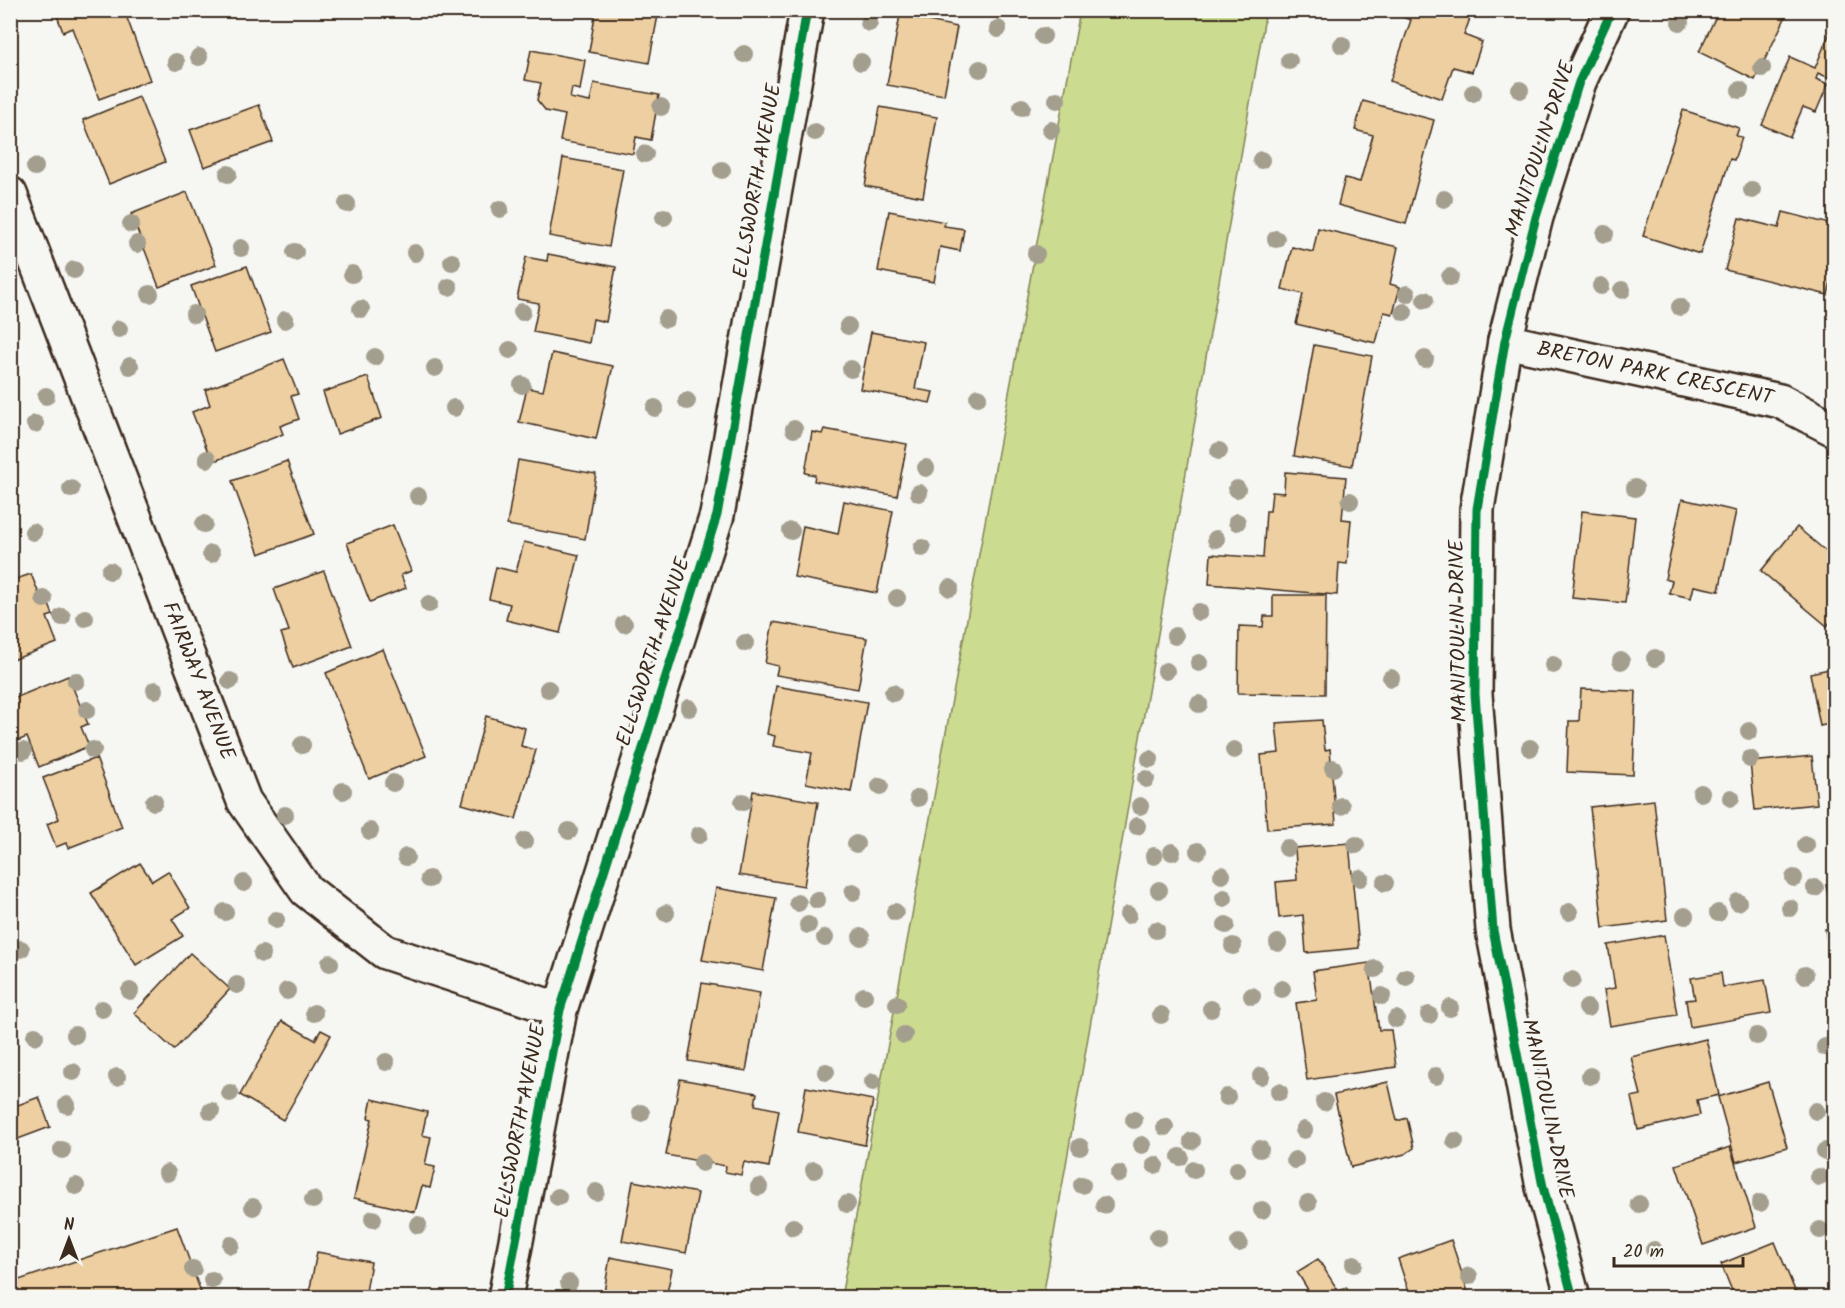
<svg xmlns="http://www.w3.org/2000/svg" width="1845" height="1308" viewBox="0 0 1845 1308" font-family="Kalam,sans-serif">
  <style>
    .green { fill: #cbdb90; stroke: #838257; stroke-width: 1.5 }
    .building { fill: #eecfa1; stroke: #3b2a1e; stroke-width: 1.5 }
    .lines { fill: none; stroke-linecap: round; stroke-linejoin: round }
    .street-casing { stroke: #3b2a1e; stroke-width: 38 }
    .street { stroke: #f6f6f2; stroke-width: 33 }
    .cycleway-casing { stroke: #f6f6f2; stroke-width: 13 }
    .cycleway { stroke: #00873e; stroke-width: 9 }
    .tree { fill: #a39e8d }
    .labels { text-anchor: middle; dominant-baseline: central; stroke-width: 6; stroke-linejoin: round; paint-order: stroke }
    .street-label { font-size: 21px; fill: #3b2a1e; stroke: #f6f6f2 }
  </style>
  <rect width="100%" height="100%" fill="#f6f6f2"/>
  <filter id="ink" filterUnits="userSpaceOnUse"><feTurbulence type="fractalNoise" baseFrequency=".0167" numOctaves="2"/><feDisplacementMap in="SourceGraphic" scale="12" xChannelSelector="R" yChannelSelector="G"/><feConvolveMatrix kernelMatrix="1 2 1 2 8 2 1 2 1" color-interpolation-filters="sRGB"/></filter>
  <g filter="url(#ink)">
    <polygon class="green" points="1080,11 1266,11 1043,1297 841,1297"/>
    <g class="building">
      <polygon points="55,10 124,10 150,80 99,99 72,28 63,32"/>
      <polygon points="596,10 659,10 649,63 589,52"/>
      <polygon points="1404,10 1473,10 1464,35 1482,42 1472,72 1453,67 1442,99 1390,81 1411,20 1402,17"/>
      <polygon points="1719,10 1789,10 1755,80 1699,52"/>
      <polygon points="900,15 957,27 944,95 887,85"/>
      <polygon points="1834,22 1834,80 1818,73 1816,79 1828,84 1816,112 1803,107 1790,137 1762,125 1790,57 1815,68"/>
      <polygon points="531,50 585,60 580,90 572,88 570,98 590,102 594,83 659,95 651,140 636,137 633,154 560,141 565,115 546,111 537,100 541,83 525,80"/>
      <polygon points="139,97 165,162 109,184 83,120"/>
      <polygon points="1363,101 1434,120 1406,224 1338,205 1345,178 1360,182 1373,135 1355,130"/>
      <polygon points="259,105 273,142 204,167 190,130"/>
      <polygon points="880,107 937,117 923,197 865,186"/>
      <polygon points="1683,110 1739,128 1736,136 1742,137 1734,160 1730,159 1700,254 1643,236"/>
      <polygon points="563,158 623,169 609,247 549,236"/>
      <polygon points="187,192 216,265 159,287 131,214"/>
      <polygon points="889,211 945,222 944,226 964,229 960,251 940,247 934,282 878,271"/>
      <polygon points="1783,212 1834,225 1834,268 1828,295 1725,270 1739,218 1779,228"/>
      <polygon points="1318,228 1398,247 1390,284 1400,287 1393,314 1384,312 1376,343 1296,324 1303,294 1282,289 1292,247 1313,252"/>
      <polygon points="548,254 616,267 606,322 593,319 589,343 533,332 539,303 517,299 526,257 547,261"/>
      <polygon points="247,266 271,332 215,352 191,286"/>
      <polygon points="871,332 924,342 915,389 933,392 930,403 860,389"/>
      <polygon points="1314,345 1372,356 1352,466 1294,456"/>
      <polygon points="552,353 613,366 596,439 519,422 527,388 543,391"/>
      <polygon points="284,359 298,394 291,396 299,419 280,426 283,434 212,462 192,412 210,405 205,390"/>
      <polygon points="368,377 382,418 337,434 323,392"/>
      <polygon points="824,429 907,444 897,496 814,481 815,475 805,473 812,432 822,434"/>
      <polygon points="518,460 596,474 585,539 507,525"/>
      <polygon points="287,461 314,534 259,554 232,481"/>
      <polygon points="1285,472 1346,477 1342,519 1351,520 1347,564 1339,563 1337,595 1209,584 1211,554 1263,558 1266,511 1270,511 1272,492 1284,493"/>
      <polygon points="1682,499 1736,511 1719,591 1694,586 1691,598 1669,593 1672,581 1665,579"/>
      <polygon points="844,501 893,511 877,593 794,577 803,526 838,534"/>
      <polygon points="1582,511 1635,517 1625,603 1572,598"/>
      <polygon points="393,525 411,571 401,575 406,588 370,602 347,543"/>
      <polygon points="1797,527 1834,558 1834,623 1831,621 1827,626 1761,571"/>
      <polygon points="524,542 579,555 560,633 506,620 510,604 489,599 496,567 516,572"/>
      <polygon points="324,571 352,646 293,668 281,633 289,631 274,589"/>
      <polygon points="31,574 42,601 47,599 53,615 47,617 57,643 10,661 10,581"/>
      <polygon points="1273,595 1326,595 1325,694 1238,693 1239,626 1263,627 1264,616 1273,616"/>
      <polygon points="773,622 867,638 858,689 776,675 778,666 765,663"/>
      <polygon points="383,649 426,756 369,779 326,673"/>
      <polygon points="1834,668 1834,723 1820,726 1810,673"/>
      <polygon points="68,676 88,724 81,727 89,746 39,767 27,737 10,744 10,700"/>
      <polygon points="776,686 867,702 851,792 806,783 812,753 773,746 775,736 767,734"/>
      <polygon points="1581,689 1636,691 1633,775 1567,772 1569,721 1579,721"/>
      <polygon points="486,716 525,728 521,746 536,750 516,819 462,804"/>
      <polygon points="1322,720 1325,750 1330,749 1336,824 1267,829 1261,755 1279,753 1276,723"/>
      <polygon points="1812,756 1817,804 1755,810 1750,762"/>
      <polygon points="96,758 122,827 68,848 66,843 56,847 47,824 59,819 43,778"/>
      <polygon points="1834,782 1834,815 1829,815 1827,783"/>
      <polygon points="753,791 818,802 804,886 739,875"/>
      <polygon points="1654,800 1667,920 1603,928 1590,807"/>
      <polygon points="1349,843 1359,948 1306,953 1303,915 1279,918 1276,882 1297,880 1295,848"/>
      <polygon points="140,863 152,881 168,871 190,908 172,919 183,936 136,965 91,893"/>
      <polygon points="1834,884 1834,981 1825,929 1834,927 1826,885"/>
      <polygon points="716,888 776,898 763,971 702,960"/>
      <polygon points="1664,935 1677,1015 1610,1026 1604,990 1615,988 1608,945"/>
      <polygon points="190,953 230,989 174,1050 134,1013"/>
      <polygon points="1369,963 1379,1030 1391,1030 1396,1067 1307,1080 1296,1003 1317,1000 1313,971"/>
      <polygon points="1721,973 1723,987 1765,980 1771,1013 1690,1027 1686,1000 1695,999 1691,978"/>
      <polygon points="702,983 760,993 746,1071 688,1061"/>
      <polygon points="282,1021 315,1040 321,1030 331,1035 283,1120 240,1095"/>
      <polygon points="1706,1039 1719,1095 1697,1100 1700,1115 1638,1130 1631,1097 1641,1095 1631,1057"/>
      <polygon points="680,1079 757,1093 755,1105 779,1110 769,1167 744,1162 741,1175 725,1172 726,1166 666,1155"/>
      <polygon points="1388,1082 1397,1121 1407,1118 1414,1148 1405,1154 1351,1167 1334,1095"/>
      <polygon points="1768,1082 1787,1147 1736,1162 1718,1097"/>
      <polygon points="806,1087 873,1100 865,1145 798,1132"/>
      <polygon points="39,1097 50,1127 10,1142 10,1108"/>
      <polygon points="372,1099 427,1112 422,1135 431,1137 425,1165 435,1167 430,1188 422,1186 415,1212 354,1198 372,1119 368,1118"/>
      <polygon points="1730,1147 1756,1227 1703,1245 1676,1165"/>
      <polygon points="633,1181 698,1193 686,1253 622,1241"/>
      <polygon points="177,1227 201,1292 188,1298 10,1298 10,1283"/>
      <polygon points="1451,1240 1470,1298 1411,1298 1398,1259"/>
      <polygon points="1775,1242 1798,1298 1735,1298 1721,1264"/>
      <polygon points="317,1252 371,1262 365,1298 308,1298"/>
      <polygon points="610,1257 672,1269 666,1298 603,1298"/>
      <polygon points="1318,1259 1339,1292 1346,1287 1352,1298 1313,1298 1297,1272"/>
    </g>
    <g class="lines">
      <defs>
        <g id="street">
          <polyline points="10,194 244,801 306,890 385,952 560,1010"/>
          <polyline points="1505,341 1780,401 1834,429"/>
          <polyline points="505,1298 560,1010 717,515 807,10"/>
          <polyline points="1573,1298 1543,1187 1493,930 1475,694 1477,509 1505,341 1536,217 1579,82 1612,10"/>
        </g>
      </defs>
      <use href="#street" class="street-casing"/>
      <use href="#street" class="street"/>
      <defs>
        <g id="cycleway">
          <polyline points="505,1298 560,1010 717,515 807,10"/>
          <polyline points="1573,1298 1543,1187 1493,930 1475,694 1477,509 1505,341 1536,217 1579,82 1612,10"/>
        </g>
      </defs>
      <use href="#cycleway" class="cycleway-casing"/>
      <use href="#cycleway" class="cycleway"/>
    </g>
    <g class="tree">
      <circle cx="1680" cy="22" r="9"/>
      <circle cx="869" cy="23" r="9"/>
      <circle cx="998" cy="29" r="9"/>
      <circle cx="1043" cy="36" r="9"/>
      <circle cx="1342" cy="45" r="9"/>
      <circle cx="744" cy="54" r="9"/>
      <circle cx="199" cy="57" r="9"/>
      <circle cx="1289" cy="61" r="9"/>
      <circle cx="176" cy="62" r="9"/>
      <circle cx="861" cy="62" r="9"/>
      <circle cx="1762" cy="68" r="9"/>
      <circle cx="980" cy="69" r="9"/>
      <circle cx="1520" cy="90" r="9"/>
      <circle cx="1740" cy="90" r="9"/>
      <circle cx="1473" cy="93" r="9"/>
      <circle cx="1057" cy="100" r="9"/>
      <circle cx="661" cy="107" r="9"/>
      <circle cx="1022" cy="107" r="9"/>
      <circle cx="1051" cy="130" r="9"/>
      <circle cx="815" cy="132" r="9"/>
      <circle cx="645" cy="154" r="9"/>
      <circle cx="1261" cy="160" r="9"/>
      <circle cx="35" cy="167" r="9"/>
      <circle cx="722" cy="170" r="9"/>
      <circle cx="228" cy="174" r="9"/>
      <circle cx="1752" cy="190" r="9"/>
      <circle cx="1444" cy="199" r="9"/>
      <circle cx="347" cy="204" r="9"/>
      <circle cx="500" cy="209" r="9"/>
      <circle cx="664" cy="217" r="9"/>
      <circle cx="131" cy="224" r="9"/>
      <circle cx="1605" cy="234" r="9"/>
      <circle cx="1276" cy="239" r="9"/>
      <circle cx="137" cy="244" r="9"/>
      <circle cx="241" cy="248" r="9"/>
      <circle cx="295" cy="252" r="9"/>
      <circle cx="415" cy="253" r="9"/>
      <circle cx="1036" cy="254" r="9"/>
      <circle cx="452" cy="262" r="9"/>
      <circle cx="74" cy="270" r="9"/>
      <circle cx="352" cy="274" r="9"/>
      <circle cx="1450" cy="277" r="9"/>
      <circle cx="1601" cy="286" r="9"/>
      <circle cx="449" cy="287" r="9"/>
      <circle cx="1622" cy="290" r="9"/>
      <circle cx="150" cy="294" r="9"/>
      <circle cx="1407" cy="294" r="9"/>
      <circle cx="1425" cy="300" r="9"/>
      <circle cx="1680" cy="307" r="9"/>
      <circle cx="361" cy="309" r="9"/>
      <circle cx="522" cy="312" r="9"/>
      <circle cx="1404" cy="312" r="9"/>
      <circle cx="194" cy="314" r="9"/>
      <circle cx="666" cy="319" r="9"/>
      <circle cx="285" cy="320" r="9"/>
      <circle cx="848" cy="326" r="9"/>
      <circle cx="119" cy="329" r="9"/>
      <circle cx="510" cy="350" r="9"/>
      <circle cx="375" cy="357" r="9"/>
      <circle cx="1425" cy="359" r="9"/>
      <circle cx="130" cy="366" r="9"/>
      <circle cx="435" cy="368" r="9"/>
      <circle cx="851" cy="369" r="9"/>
      <circle cx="522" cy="385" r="9"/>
      <circle cx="46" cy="396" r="9"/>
      <circle cx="978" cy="397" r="9"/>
      <circle cx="687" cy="401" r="9"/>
      <circle cx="454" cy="408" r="9"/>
      <circle cx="655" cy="408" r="9"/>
      <circle cx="35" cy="424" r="9"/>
      <circle cx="794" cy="429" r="9"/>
      <circle cx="1219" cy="451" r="9"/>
      <circle cx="207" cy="459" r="9"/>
      <circle cx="926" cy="468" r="9"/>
      <circle cx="1635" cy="488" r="9"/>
      <circle cx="71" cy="489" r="9"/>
      <circle cx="1237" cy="489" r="9"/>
      <circle cx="919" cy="493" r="9"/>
      <circle cx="418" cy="496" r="9"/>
      <circle cx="1350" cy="501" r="9"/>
      <circle cx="1237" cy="522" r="9"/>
      <circle cx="204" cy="524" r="9"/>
      <circle cx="791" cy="531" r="9"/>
      <circle cx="33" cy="532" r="9"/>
      <circle cx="1216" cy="539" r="9"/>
      <circle cx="922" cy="548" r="9"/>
      <circle cx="211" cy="554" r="9"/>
      <circle cx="110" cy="571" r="9"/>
      <circle cx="950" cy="588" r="9"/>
      <circle cx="897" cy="598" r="9"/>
      <circle cx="44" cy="599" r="9"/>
      <circle cx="429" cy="604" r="9"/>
      <circle cx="1199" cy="612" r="9"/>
      <circle cx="62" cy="617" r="9"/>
      <circle cx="85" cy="618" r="9"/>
      <circle cx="624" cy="624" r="9"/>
      <circle cx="1175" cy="636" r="9"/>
      <circle cx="745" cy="643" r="9"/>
      <circle cx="1655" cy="658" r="9"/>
      <circle cx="1621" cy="661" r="9"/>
      <circle cx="1199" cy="663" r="9"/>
      <circle cx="1553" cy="665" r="9"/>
      <circle cx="1166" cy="671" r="9"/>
      <circle cx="1391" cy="678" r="9"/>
      <circle cx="76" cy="681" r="9"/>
      <circle cx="230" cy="681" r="9"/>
      <circle cx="548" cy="689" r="9"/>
      <circle cx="155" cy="690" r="9"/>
      <circle cx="893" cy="693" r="9"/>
      <circle cx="1199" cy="704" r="9"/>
      <circle cx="689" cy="708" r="9"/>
      <circle cx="87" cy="710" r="9"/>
      <circle cx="1749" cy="731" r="9"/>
      <circle cx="302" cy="745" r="9"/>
      <circle cx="1530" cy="748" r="9"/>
      <circle cx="93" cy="750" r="9"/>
      <circle cx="1234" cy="750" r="9"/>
      <circle cx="23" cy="751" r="9"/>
      <circle cx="1150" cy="759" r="9"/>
      <circle cx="1750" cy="759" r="9"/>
      <circle cx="1333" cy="768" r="9"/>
      <circle cx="1146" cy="779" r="9"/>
      <circle cx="393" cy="783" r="9"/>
      <circle cx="880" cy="786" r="9"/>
      <circle cx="343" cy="791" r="9"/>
      <circle cx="1701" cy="793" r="9"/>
      <circle cx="918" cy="798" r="9"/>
      <circle cx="1731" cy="798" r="9"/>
      <circle cx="154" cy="802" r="9"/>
      <circle cx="743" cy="802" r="9"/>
      <circle cx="1140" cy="806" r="9"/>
      <circle cx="1341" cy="806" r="9"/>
      <circle cx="285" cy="815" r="9"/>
      <circle cx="1137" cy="826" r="9"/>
      <circle cx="370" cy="831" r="9"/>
      <circle cx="569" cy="831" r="9"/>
      <circle cx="699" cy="835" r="9"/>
      <circle cx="525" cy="841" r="9"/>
      <circle cx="856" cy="844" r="9"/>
      <circle cx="1356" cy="845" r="9"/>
      <circle cx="1806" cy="845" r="9"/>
      <circle cx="1287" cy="848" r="9"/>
      <circle cx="1198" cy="851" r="9"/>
      <circle cx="1172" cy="852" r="9"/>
      <circle cx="1154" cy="856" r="9"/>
      <circle cx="406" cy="857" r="9"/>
      <circle cx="1222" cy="875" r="9"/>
      <circle cx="1360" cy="878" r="9"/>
      <circle cx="1794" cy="878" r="9"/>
      <circle cx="429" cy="879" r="9"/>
      <circle cx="244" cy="883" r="9"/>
      <circle cx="1385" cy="883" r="9"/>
      <circle cx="1815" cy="888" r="9"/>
      <circle cx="1159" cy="890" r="9"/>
      <circle cx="853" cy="892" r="9"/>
      <circle cx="1224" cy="898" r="9"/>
      <circle cx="817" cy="900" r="9"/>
      <circle cx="1738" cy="902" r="9"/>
      <circle cx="798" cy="903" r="9"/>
      <circle cx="1790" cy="908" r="9"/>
      <circle cx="225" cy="912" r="9"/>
      <circle cx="895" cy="912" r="9"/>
      <circle cx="1569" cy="912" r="9"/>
      <circle cx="666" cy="913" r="9"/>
      <circle cx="1718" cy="913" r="9"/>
      <circle cx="1128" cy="915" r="9"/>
      <circle cx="1685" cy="916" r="9"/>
      <circle cx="276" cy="920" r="9"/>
      <circle cx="808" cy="925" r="9"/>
      <circle cx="1226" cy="925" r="9"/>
      <circle cx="1156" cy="930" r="9"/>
      <circle cx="861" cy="937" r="9"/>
      <circle cx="825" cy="938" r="9"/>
      <circle cx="1278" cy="943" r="9"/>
      <circle cx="1233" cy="946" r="9"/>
      <circle cx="21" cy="949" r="9"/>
      <circle cx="262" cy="954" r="9"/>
      <circle cx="330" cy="963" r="9"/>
      <circle cx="1375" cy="969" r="9"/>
      <circle cx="1805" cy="975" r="9"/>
      <circle cx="1406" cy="977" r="9"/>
      <circle cx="1572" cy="980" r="9"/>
      <circle cx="237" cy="985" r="9"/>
      <circle cx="1282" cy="989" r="9"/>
      <circle cx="130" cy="991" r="9"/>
      <circle cx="287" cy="991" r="9"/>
      <circle cx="864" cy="996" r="9"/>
      <circle cx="1252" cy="996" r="9"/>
      <circle cx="1382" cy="996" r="9"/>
      <circle cx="897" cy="1004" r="9"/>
      <circle cx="1450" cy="1008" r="9"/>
      <circle cx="1587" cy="1008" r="9"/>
      <circle cx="102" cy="1009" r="9"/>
      <circle cx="1211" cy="1009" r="9"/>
      <circle cx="314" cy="1013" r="9"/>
      <circle cx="1161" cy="1015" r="9"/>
      <circle cx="1429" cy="1015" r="9"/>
      <circle cx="1396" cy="1019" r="9"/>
      <circle cx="75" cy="1035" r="9"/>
      <circle cx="904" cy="1035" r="9"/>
      <circle cx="35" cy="1036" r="9"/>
      <circle cx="1757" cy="1036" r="9"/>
      <circle cx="1825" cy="1047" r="9"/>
      <circle cx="386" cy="1062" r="9"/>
      <circle cx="73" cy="1072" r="9"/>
      <circle cx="826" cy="1072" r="9"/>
      <circle cx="1261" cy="1076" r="9"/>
      <circle cx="1436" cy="1076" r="9"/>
      <circle cx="1590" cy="1076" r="9"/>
      <circle cx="117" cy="1077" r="9"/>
      <circle cx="873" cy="1082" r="9"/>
      <circle cx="1279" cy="1092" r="9"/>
      <circle cx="230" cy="1093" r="9"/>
      <circle cx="1227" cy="1097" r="9"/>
      <circle cx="1324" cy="1102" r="9"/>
      <circle cx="67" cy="1105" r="9"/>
      <circle cx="211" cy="1111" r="9"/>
      <circle cx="1816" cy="1111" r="9"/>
      <circle cx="641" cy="1113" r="9"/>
      <circle cx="1134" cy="1120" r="9"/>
      <circle cx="1165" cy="1127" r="9"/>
      <circle cx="1304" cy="1130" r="9"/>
      <circle cx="1192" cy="1141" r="9"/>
      <circle cx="1455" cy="1141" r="9"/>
      <circle cx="1142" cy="1145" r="9"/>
      <circle cx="1080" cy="1147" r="9"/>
      <circle cx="1260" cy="1149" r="9"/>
      <circle cx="62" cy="1150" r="9"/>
      <circle cx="1825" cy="1151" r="9"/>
      <circle cx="1180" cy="1157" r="9"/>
      <circle cx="1295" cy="1160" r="9"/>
      <circle cx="702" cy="1163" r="9"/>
      <circle cx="1155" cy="1165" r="9"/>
      <circle cx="814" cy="1170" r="9"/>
      <circle cx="1194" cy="1170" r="9"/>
      <circle cx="1237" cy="1170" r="9"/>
      <circle cx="167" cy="1173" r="9"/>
      <circle cx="1119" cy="1174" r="9"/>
      <circle cx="1819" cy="1177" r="9"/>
      <circle cx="1082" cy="1185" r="9"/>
      <circle cx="76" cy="1186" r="9"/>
      <circle cx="759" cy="1187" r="9"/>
      <circle cx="596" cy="1192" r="9"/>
      <circle cx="558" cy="1197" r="9"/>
      <circle cx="313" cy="1200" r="9"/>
      <circle cx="1308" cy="1203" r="9"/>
      <circle cx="1760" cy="1203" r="9"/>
      <circle cx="847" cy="1204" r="9"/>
      <circle cx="1639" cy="1204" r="9"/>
      <circle cx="1104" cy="1205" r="9"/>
      <circle cx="253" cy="1207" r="9"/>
      <circle cx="1262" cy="1210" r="9"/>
      <circle cx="373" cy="1219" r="9"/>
      <circle cx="418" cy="1225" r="9"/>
      <circle cx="793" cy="1227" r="9"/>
      <circle cx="1820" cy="1230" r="9"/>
      <circle cx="1158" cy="1237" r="9"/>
      <circle cx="1239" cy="1243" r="9"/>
      <circle cx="231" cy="1245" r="9"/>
      <circle cx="1654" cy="1250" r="9"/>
      <circle cx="1354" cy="1264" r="9"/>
      <circle cx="193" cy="1269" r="9"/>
      <circle cx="1469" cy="1276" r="9"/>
      <circle cx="212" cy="1280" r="9"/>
      <circle cx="569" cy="1283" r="9"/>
    </g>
  </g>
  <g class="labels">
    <g class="street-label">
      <text transform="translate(1541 149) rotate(-72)">MANITOULIN DRIVE</text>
      <text transform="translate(758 181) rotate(-80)">ELLSWORTH AVENUE</text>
      <text transform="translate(1655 374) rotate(12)">BRETON PARK CRESCENT</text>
      <text transform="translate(1459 631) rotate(-91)">MANITOULIN DRIVE</text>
      <text transform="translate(654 652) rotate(-72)">ELLSWORTH AVENUE</text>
      <text transform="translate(198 681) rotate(69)">FAIRWAY AVENUE</text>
      <text transform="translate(1547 1109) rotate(78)">MANITOULIN DRIVE</text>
      <text transform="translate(521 1121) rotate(-79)">ELLSWORTH AVENUE</text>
    </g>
  </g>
  <rect width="1845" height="1308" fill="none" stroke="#f6f6f2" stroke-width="36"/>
  <rect x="18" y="18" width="1809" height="1272" fill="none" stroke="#3b2a1e" stroke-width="2" filter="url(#ink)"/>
  <g transform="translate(69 1239)" stroke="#f6f6f2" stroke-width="4.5" paint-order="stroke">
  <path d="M0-4.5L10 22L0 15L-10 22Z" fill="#3b2a1e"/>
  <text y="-9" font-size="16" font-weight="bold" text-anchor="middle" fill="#3b2a1e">N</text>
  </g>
  <path d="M1614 1257v9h129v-9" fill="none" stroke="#3b2a1e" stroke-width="3"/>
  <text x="1623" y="1257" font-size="18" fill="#3b2a1e" stroke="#f6f6f2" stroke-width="4.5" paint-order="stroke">20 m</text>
</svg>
